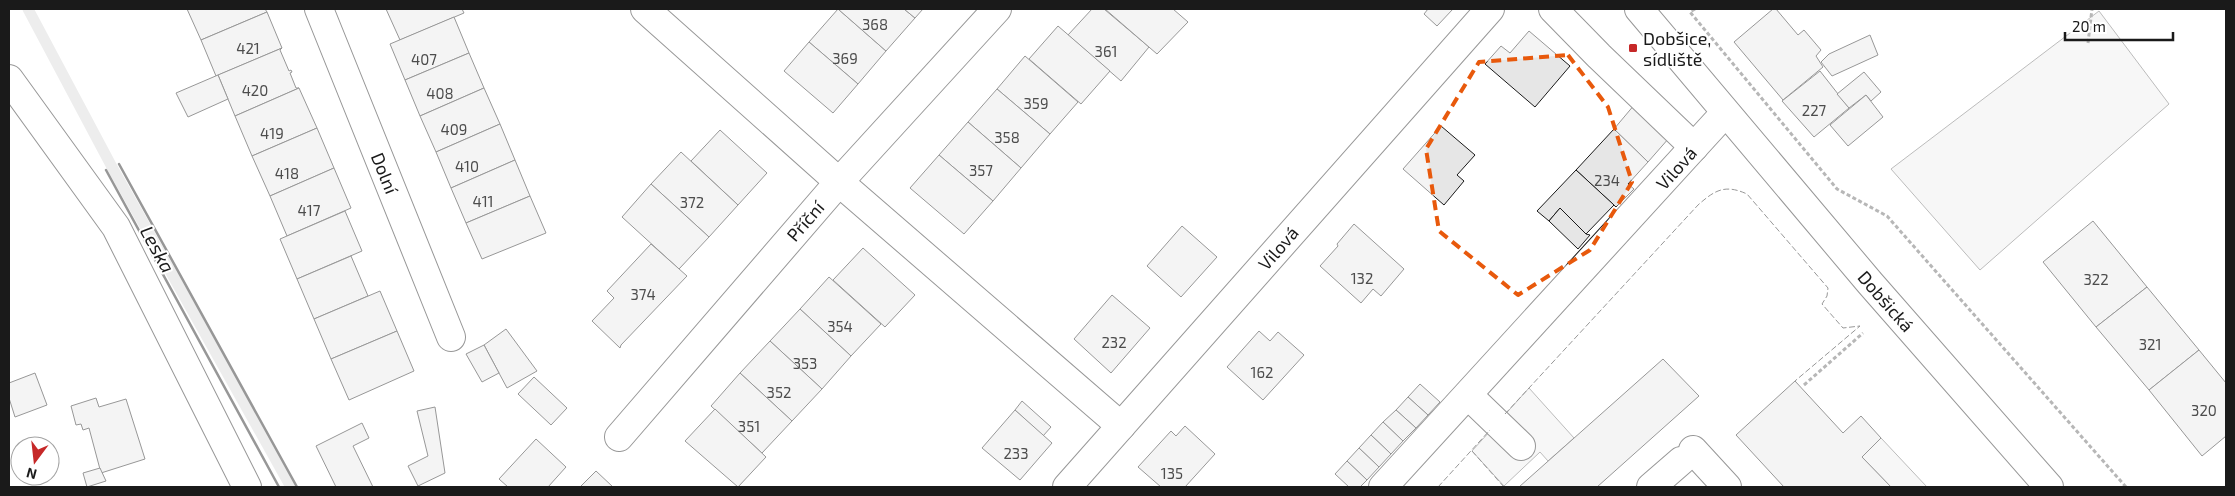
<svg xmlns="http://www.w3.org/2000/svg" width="2235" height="496" viewBox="0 0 2235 496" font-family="'Exo 2',sans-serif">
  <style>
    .built { fill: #ededed; stroke: #6a6a6a }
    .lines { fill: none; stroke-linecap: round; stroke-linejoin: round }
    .stream { stroke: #d7d7d7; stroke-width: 11 }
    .building { fill: #e6e6e6; stroke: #1a1a1a }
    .minor-casing { stroke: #1a1a1a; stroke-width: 30 }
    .path { stroke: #5f5f5f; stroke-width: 3; stroke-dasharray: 4 2.5; stroke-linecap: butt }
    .minor { stroke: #fff; stroke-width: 28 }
    .fence { stroke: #1a1a1a; stroke-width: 1; stroke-dasharray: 6 2.5; stroke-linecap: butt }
    .wall { stroke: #1a1a1a; stroke-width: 2.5 }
    .marked { fill: none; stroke: #e8590c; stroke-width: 4; stroke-dasharray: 10 6; stroke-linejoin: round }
    .poi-dot { fill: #c62828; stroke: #fff; stroke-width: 2 }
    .labels { text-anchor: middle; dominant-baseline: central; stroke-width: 4; stroke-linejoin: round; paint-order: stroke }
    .number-label { font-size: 15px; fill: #4d4d4d }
    .poi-label { font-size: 18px; fill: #1a1a1a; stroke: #fff; text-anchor: start }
    .street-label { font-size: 18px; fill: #1a1a1a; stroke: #fff }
    .water-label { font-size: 19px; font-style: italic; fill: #1a1a1a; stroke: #fff }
  </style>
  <rect width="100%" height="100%" fill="#fff"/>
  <g class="built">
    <polygon points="2099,11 2169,104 1980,270 1891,169"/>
    <polygon points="1529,388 1574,438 1548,461 1540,452 1504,486 1472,451"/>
    <polygon points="1881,438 1927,487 1891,487 1862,457"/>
  </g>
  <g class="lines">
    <polyline class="stream" points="28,9 112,167 291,487"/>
  </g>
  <g class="building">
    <polygon points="187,9 265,9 267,12 201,40"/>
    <polygon points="386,9 462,9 464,13 400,40"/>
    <polygon points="838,9 886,51 858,84 809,42"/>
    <polygon points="838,9 904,9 915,18 886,51"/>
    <polygon points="904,9 923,9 915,18"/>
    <polygon points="1092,9 1104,9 1149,47 1121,81 1068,35"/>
    <polygon points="1105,9 1173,9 1188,22 1157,54"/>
    <polygon points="1428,9 1453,9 1437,26 1424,14"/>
    <polygon points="1773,9 1776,9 1798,35 1804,30 1821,50 1816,56 1823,67 1783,100 1734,42"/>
    <polygon points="267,12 282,48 216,76 201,40"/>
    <polygon points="454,17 469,53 405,80 390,44"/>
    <polygon points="1058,26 1110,71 1081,104 1029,59"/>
    <polygon points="1529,31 1570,66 1535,107 1485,64 1501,46 1510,53"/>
    <polygon points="1870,35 1878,55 1832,76 1821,62 1829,54"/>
    <polygon points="809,42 858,84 833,113 784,71"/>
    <polygon points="282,48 280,50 289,71 291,70 292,72 290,73 296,88 299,88 235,116 218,75"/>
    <polygon points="469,53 484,88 420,116 405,80"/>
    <polygon points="1025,56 1078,102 1050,134 997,89"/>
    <polygon points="1820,71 1849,108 1814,137 1782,101"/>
    <polygon points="1864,72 1881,92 1871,101 1866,95 1849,108 1837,94"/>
    <polygon points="218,75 228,99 188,117 176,93"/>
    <polygon points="299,88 317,128 252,156 235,116"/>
    <polygon points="484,88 500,124 436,152 420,116"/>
    <polygon points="997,89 1050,134 1021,168 968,122"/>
    <polygon points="1866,95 1883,117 1848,146 1830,125"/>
    <polygon points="1635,104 1669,138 1648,162 1614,129"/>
    <polygon points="968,122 1021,168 993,201 939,155"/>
    <polygon points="500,124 515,160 451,188 436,152"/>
    <polygon points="1441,126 1475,155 1457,175 1464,181 1444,205 1403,169"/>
    <polygon points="317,128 334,168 270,196 252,156"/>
    <polygon points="1614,129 1648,162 1628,184 1634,189 1616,207 1576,170"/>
    <polygon points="720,130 767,173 738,205 691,161"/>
    <polygon points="681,152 738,205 709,237 651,184"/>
    <polygon points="939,155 993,201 964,234 910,188"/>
    <polygon points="515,160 530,196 466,223 451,188"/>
    <polygon points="334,168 351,208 287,236 270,196"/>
    <polygon points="1576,170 1614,205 1586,234 1560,208 1549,221 1537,211"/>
    <polygon points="651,184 709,237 679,269 622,217"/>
    <polygon points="530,196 546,233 482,259 466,223"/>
    <polygon points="1560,208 1586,234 1590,235 1578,249 1549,221"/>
    <polygon points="345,211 362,251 297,279 280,239"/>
    <polygon points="2093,221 2147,287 2096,327 2043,262"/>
    <polygon points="1354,224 1404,269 1381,296 1373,289 1361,303 1320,266 1338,246 1337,244"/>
    <polygon points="1182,226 1217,257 1181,297 1147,266"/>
    <polygon points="651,244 687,276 621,345 620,348 592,321 614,298 607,291"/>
    <polygon points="863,248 915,295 885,327 833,280"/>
    <polygon points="351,256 368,296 314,319 297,279"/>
    <polygon points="829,277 881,324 851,356 800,309"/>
    <polygon points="2147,287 2199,350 2149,390 2096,327"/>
    <polygon points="380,291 397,331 331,359 314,319"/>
    <polygon points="1112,295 1150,328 1111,373 1074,339"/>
    <polygon points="800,309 851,356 822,389 770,341"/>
    <polygon points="506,329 537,371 507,388 484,345"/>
    <polygon points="397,331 414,371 349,400 331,359"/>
    <polygon points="1259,331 1270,341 1278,332 1304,355 1263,400 1227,367"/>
    <polygon points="770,341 822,389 792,421 740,373"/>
    <polygon points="484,345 499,373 482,382 466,354"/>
    <polygon points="2199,350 2226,383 2226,436 2202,456 2149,390"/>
    <polygon points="1663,359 1699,396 1597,487 1519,487"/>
    <polygon points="35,373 47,405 15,417 9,398 9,383"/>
    <polygon points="740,373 792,421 762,453 711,406"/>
    <polygon points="534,377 567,408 551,425 518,394"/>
    <polygon points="1795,381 1843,433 1861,416 1881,438 1862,457 1891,487 1784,487 1736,435"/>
    <polygon points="1420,384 1440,402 1428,415 1408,397"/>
    <polygon points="1408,397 1428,415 1416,428 1396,410"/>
    <polygon points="96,398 99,407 126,399 145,459 101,473 89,428 83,430 81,424 76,425 71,406"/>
    <polygon points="1022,401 1051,427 1043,436 1015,410"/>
    <polygon points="435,407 445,473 418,486 408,466 428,456 417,411"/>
    <polygon points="715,409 766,457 738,487 685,441"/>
    <polygon points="1015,410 1052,443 1020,480 982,448"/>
    <polygon points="1396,410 1416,428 1403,441 1383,422"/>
    <polygon points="1383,422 1403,441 1391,454 1371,435"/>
    <polygon points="362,423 369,438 353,446 373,487 336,487 316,446"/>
    <polygon points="1185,426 1215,454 1185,487 1161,487 1138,467 1171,431 1176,436"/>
    <polygon points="1371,435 1391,454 1379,467 1359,448"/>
    <polygon points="536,439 566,467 548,487 508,487 499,479"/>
    <polygon points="1359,448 1379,467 1367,480 1347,461"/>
    <polygon points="1347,461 1367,480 1360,487 1349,487 1335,474"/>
    <polygon points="100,468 106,481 87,487 83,473"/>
    <polygon points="596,471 613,487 580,487"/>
  </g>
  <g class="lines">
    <defs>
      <g id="minor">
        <polyline points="319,9 451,337"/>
        <polyline points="645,9 839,182 1121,426"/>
        <polyline points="1553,9 1599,56 1694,147"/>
        <polyline points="1639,9 1870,283 2049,487"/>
        <polyline points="9,79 116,227 247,487"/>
        <polyline points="1468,395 1521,446"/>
        <polyline points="619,437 839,182 997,9"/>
        <polyline points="1693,450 1727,487"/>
        <polyline points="1067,487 1490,9"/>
        <polyline points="1383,487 1725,113"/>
        <polyline points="1651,487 1681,461"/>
      </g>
    </defs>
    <use href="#minor" class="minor-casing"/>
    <g class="path">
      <polyline points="1695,9 1690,12 1837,189 1887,216 2126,487"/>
      <polyline points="2088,43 2092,9"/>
      <polyline points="1804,385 1863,333"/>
    </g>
    <use href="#minor" class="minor"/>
    <g class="fence">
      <path d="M1505 414 1698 205C1715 190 1725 184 1747 194L1828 288 1827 296 1822 304 1843 328 1860 326 1795 381"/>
      <polyline points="1472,451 1504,487"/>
      <polyline points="1438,487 1490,430"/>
    </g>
    <g class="wall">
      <polyline points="119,164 297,487"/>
      <polyline points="106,170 279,487"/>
    </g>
  </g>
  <path d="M0 0H2235V496H0ZM1568 55 1608 107 1632 182 1590 250 1518 295 1439 231 1426 149 1479 62Z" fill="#fff" fill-opacity=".55" fill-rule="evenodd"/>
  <path class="marked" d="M1568 55 1608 107 1632 182 1590 250 1518 295 1439 231 1426 149 1479 62Z"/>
  <rect class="poi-dot" x="1628" y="43" width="10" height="10" rx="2.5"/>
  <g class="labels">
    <g class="number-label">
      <text x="875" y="24">368</text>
      <text x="248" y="48">421</text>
      <text x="1106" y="51">361</text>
      <text x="845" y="58">369</text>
      <text x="424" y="59">407</text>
      <text x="255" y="90">420</text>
      <text x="440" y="93">408</text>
      <text x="1036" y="103">359</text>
      <text x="1814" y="110">227</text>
      <text x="454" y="129">409</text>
      <text x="272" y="133">419</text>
      <text x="1007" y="137">358</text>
      <text x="467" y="166">410</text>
      <text x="981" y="170">357</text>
      <text x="287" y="173">418</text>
      <text x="1607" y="180">234</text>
      <text x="483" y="201">411</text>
      <text x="692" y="202">372</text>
      <text x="309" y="210">417</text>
      <text x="1362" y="278">132</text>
      <text x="2096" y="279">322</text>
      <text x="643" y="294">374</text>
      <text x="840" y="326">354</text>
      <text x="1114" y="342">232</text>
      <text x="2150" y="344">321</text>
      <text x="805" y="363">353</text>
      <text x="1262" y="372">162</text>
      <text x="779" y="392">352</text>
      <text x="2204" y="410">320</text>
      <text x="749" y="426">351</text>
      <text x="1016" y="453">233</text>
      <text x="1172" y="473">135</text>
    </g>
    <g class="poi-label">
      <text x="1643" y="38">Dobšice,<tspan x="1643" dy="21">sídliště</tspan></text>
    </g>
    <g class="street-label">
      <text transform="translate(1676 168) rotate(-48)">Vilová</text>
      <text transform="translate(385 173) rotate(68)">Dolní</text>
      <text transform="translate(805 221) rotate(-49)">Příční</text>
      <text transform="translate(1278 248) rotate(-49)">Vilová</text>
      <text transform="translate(1886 301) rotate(49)">Dobšická</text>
    </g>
    <g class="water-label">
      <text transform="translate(158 249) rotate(61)">Leska</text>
    </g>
  </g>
  <rect width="2235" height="496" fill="none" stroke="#1a1a1a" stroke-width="20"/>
  <g transform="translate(35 461) rotate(195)"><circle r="24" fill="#ffffff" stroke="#a3a3a3"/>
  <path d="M0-4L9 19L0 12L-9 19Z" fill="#c62828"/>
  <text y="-8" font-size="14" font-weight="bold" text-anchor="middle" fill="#1a1a1a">N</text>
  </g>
  <path d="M2065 32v8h108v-8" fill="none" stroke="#1a1a1a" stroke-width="2.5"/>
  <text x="2072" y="32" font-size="15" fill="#1a1a1a" stroke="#ffffff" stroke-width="4" paint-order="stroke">20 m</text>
</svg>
